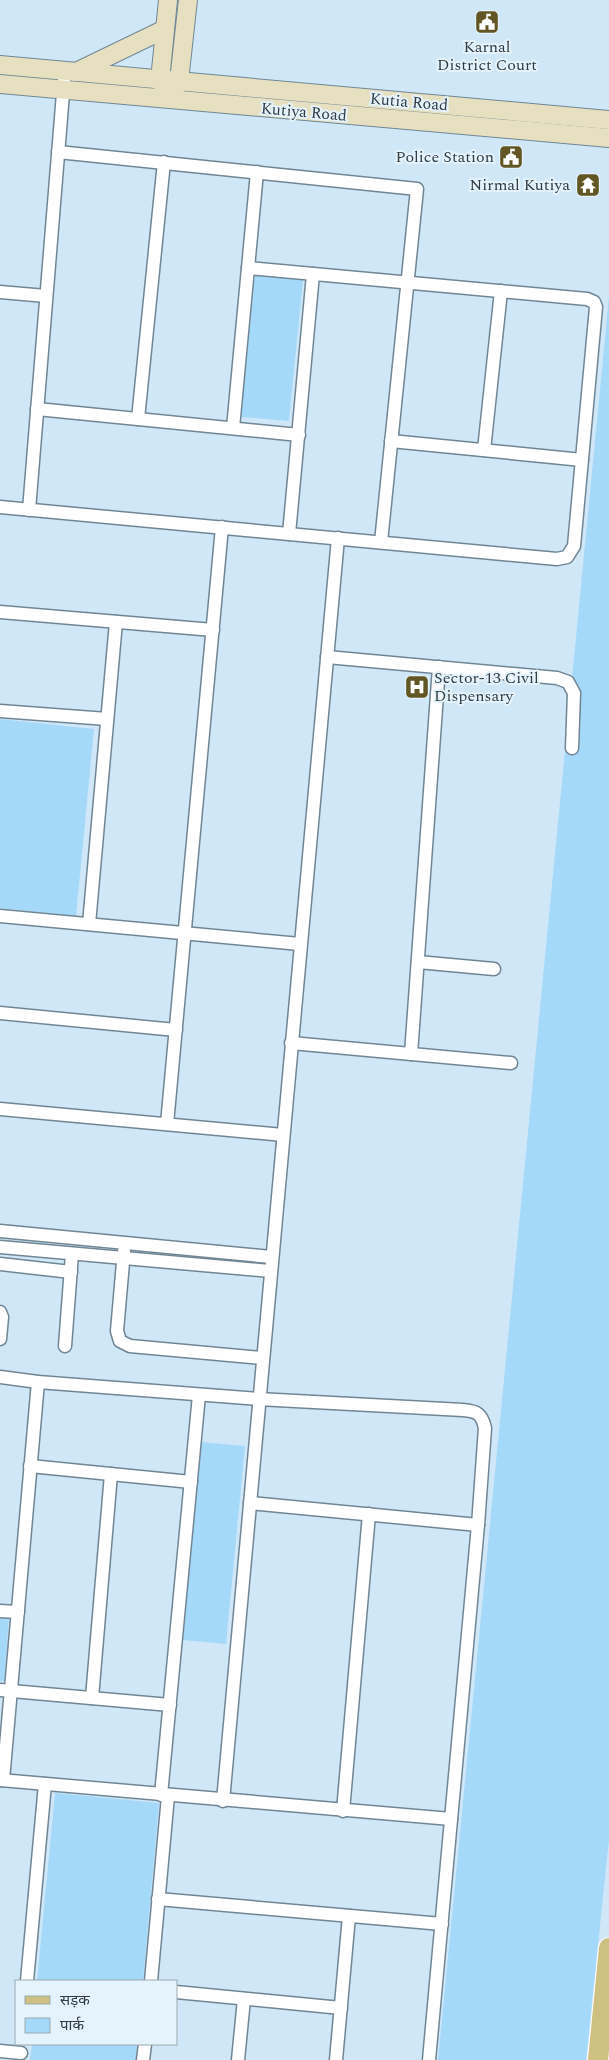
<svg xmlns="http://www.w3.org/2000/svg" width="609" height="2060" viewBox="0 0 609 2060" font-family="Spectral,'Noto Sans Devanagari',serif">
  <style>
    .green { fill: #a5d9fa }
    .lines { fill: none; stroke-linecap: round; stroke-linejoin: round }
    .street-casing { stroke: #708694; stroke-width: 15 }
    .secondary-casing { stroke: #708694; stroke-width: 20 }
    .primary-casing { stroke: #fff; stroke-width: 22 }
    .street { stroke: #fff; stroke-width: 12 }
    .secondary { stroke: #e6e0c0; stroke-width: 18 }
    .primary { stroke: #cdc080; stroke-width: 20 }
    .labels { text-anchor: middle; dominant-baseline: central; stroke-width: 4; stroke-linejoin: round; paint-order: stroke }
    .poi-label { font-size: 16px; fill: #313b41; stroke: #e4f3fc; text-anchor: end }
    .street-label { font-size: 16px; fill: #313b41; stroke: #e4f3fc }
  </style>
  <rect width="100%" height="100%" fill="#cfe7f7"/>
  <g class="green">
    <polygon points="255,275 303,280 289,421 241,417"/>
    <polygon points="609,297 609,1839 586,2060 438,2060"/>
    <polygon points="0,719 94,729 76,916 0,908"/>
    <polygon points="201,1442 245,1446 226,1644 183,1640"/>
    <polygon points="0,1617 9,1618 4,1681 0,1681"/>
    <polygon points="55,1793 159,1803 143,1981 37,1981"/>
    <polygon points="32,2044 137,2044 136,2060 30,2060"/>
  </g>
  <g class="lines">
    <defs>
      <g id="street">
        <polyline points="58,152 417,189 381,542"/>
        <polyline points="0,292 46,296"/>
        <polyline points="37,409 299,435"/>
        <polyline points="138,419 164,162"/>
        <polyline points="233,428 257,172"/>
        <polyline points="391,441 582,460"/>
        <polyline points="484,450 501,291"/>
        <polyline points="0,507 557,559 567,557 574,546 596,307 594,302 587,299 248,268"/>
        <polyline points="29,510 64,81"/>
        <polyline points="289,534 313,274"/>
        <polyline points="0,612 213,630"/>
        <polyline points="327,657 557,678 568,682 574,693 572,748"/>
        <polyline points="0,711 107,719"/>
        <polyline points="0,916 300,944"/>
        <polyline points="89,924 116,622"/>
        <polyline points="418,962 494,969"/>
        <polyline points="0,1013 176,1030"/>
        <polyline points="291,1043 511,1063"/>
        <polyline points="411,1054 439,667"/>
        <polyline points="0,1109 283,1135"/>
        <polyline points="167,1124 222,527"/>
        <polyline points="0,1231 271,1257"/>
        <polyline points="0,1247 270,1271"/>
        <polyline points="124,1251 117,1331 120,1341 130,1346 262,1358"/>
        <polyline points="0,1264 71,1272"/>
        <polyline points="0,1312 2,1317 0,1339"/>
        <polyline points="65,1346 72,1254"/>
        <path d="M0 1377 38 1382 258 1399 463 1410C477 1411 482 1414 485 1428L478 1525 429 2060"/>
        <polyline points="30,1466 191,1482"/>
        <polyline points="250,1503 478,1525"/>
        <polyline points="0,1611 18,1612"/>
        <polyline points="0,1690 170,1705"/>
        <polyline points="92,1698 111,1474"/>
        <polyline points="0,1780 451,1819"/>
        <polyline points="3,1780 38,1382"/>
        <polyline points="161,1795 199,1395"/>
        <polyline points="223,1801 338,538"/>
        <polyline points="343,1811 369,1514"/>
        <polyline points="158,1899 442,1924"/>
        <polyline points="27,1981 45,1784"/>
        <polyline points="151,1981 168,1796"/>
        <polyline points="176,1992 341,2008"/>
        <polyline points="0,2051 21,2053"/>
        <polyline points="143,2060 145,2044"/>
        <polyline points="238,2060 244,1999"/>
        <polyline points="336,2060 349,1916"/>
      </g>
      <g id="secondary">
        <polyline points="0,65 609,120"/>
        <polyline points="76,72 165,29"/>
        <polyline points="0,84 609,138"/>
        <polyline points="165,90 160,80 168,0"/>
        <polyline points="174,90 179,81 188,0"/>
      </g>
      <polyline id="primary" points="598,2060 609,1948"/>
    </defs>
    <use href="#street" class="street-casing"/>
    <use href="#secondary" class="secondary-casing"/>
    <use href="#primary" class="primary-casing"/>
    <use href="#street" class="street"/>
    <use href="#secondary" class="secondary"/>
    <use href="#primary" class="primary"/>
  </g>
  <defs>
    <symbol id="civic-square" viewBox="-11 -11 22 22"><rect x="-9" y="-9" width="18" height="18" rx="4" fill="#625724" stroke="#e4f3fc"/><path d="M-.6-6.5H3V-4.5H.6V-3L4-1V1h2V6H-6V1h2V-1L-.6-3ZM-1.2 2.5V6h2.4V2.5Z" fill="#fff"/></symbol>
    <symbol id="temple-square" viewBox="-11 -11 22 22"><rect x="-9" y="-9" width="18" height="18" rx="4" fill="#625724" stroke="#e4f3fc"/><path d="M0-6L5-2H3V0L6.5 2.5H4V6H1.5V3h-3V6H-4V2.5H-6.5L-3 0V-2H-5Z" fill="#fff"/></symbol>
    <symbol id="hospital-square" viewBox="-11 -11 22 22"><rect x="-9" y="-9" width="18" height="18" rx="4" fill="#625724" stroke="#e4f3fc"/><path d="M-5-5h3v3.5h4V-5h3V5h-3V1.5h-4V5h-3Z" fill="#fff"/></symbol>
  </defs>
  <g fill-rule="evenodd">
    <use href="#civic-square" x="473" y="8" width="28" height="28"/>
    <use href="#civic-square" x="497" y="143" width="28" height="28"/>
    <use href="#temple-square" x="574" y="171" width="28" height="28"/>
    <use href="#hospital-square" x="403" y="673" width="28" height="28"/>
  </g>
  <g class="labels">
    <g class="poi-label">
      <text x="487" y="47" text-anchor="middle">Karnal<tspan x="487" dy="18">District Court</tspan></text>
      <text x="494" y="157">Police Station</text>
      <text x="570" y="185">Nirmal Kutiya</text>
      <text x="434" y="678" text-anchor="start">Sector-13 Civil<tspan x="434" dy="18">Dispensary</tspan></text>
    </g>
    <g class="street-label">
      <text transform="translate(409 102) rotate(5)">Kutia Road</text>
      <text transform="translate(304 112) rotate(5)">Kutiya Road</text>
    </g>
  </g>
  <rect x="15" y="1980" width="162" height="65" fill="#e4f3fc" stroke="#9ca9b1"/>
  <rect x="25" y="1996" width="25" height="8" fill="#cdc080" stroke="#9ca9b1"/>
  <text x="60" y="2005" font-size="15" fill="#313b41">सड़क</text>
  <rect x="25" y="2018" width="25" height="15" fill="#a5d9fa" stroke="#9ca9b1"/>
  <text x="60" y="2030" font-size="15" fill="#313b41">पार्क</text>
</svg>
